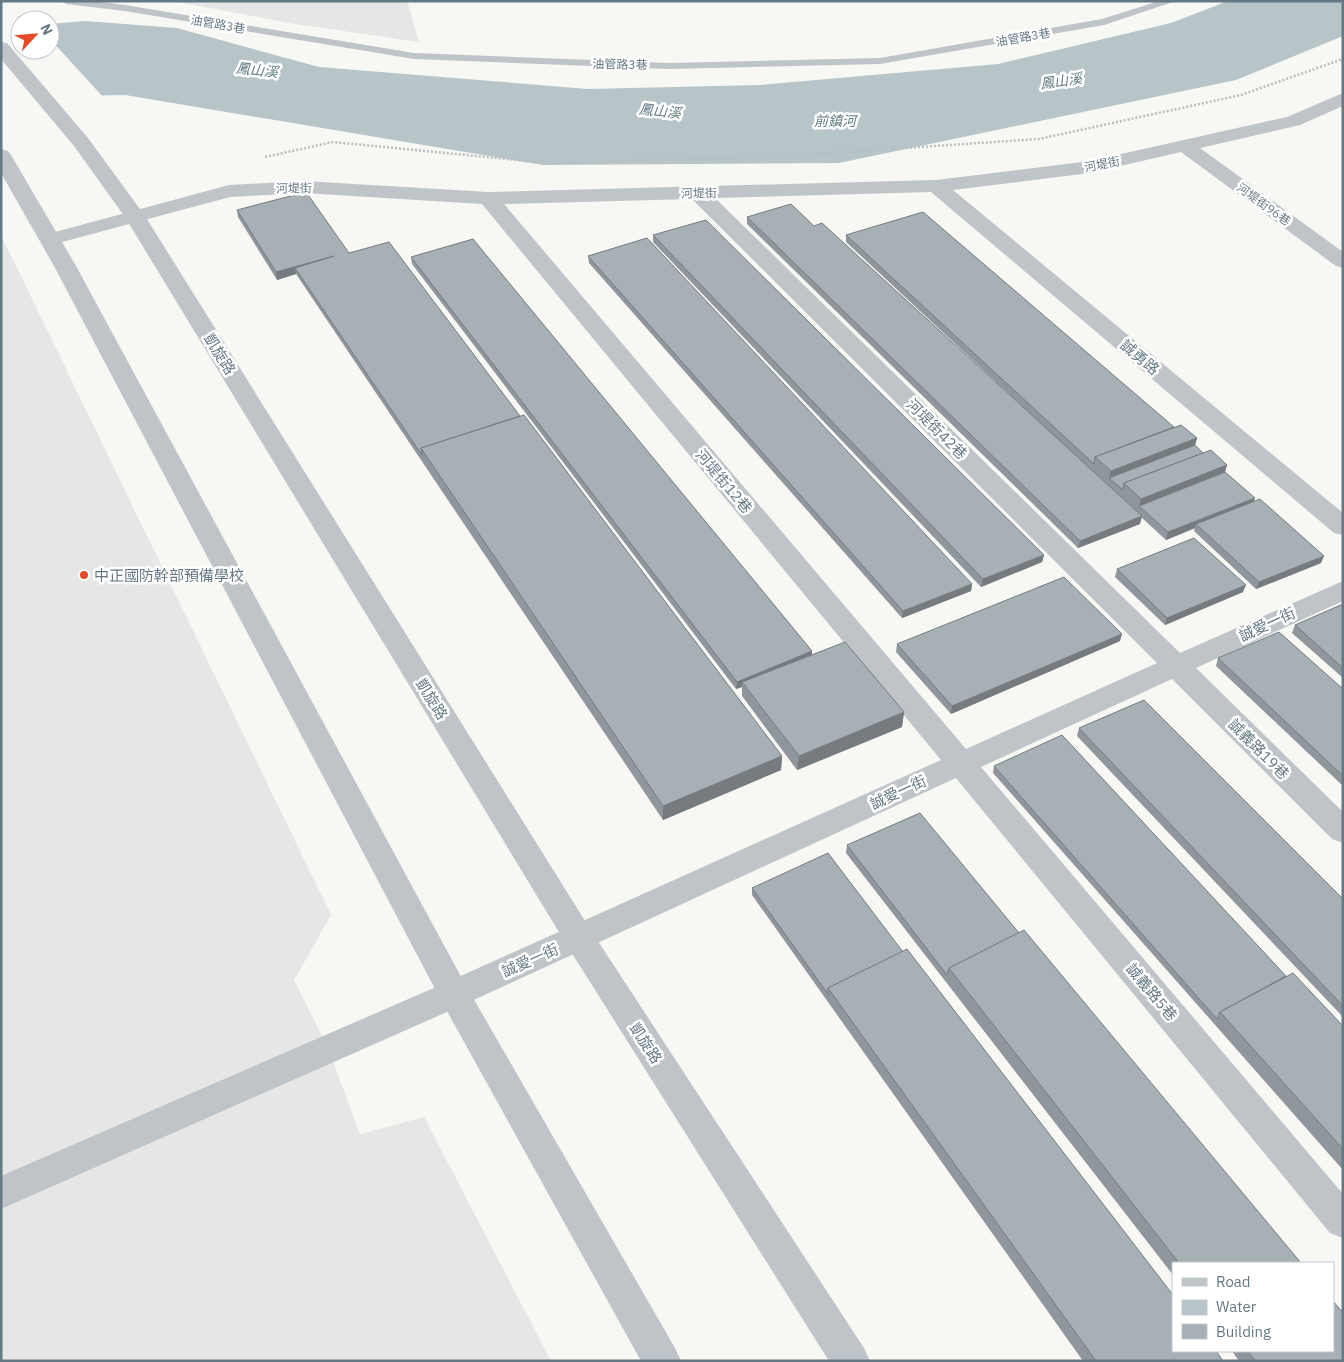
<svg xmlns="http://www.w3.org/2000/svg" width="1344" height="1362" viewBox="0 0 1344 1362" font-family="'IBM Plex Sans','Noto Sans TC',sans-serif">
  <style>
    .built { fill: #e5e6e5 }
    .water { fill: #b7c5c8 }
    .pier { fill: #f7f7f4 }
    .lines { fill: none; stroke-linecap: round; stroke-linejoin: round }
    .path { stroke: #b9bdbf; stroke-width: 2.5; stroke-dasharray: 2 2; stroke-linecap: butt }
    .service { fill: #bfc4c8; fill-rule: evenodd }
    .minor { fill: #bfc4c8; fill-rule: evenodd }
    .tertiary { fill: #bfc4c8; fill-rule: evenodd }
    .wall { fill: #90979c }
    .shaded-wall { fill: #757b7f }
    .building { fill: #a7b0b5; stroke: #757b7f }
    .poi-dot { fill: #e64925; stroke: #fff; stroke-width: 2 }
    .labels { text-anchor: middle; dominant-baseline: central; stroke-width: 5; stroke-linejoin: round; paint-order: stroke }
    .far-street-label { font-size: 12px; fill: #657985; stroke: #fff }
    .far-water-label { font-size: 14px; font-style: italic; fill: #617b82; stroke: #fff }
    .street-label { font-size: 15px; fill: #657985; stroke: #fff }
    .poi-label { font-size: 15px; fill: #657985; stroke: #fff; text-anchor: start }
  </style>
  <rect width="100%" height="100%" fill="#f7f7f4"/>
  <g class="built">
    <polygon points="173,1 407,1 419,42 289,23"/>
    <polygon points="1,235 331,915 294,980 328,1048 360,1134 424,1117 551,1361 1,1361"/>
  </g>
  <polygon class="water" points="1228,1 1343,1 1343,36 1236,80 839,163 543,165 125,95 1,97 20,50 50,50 50,24 85,21 177,28 319,67 588,89 760,85 998,64 1171,23"/>
  <polygon class="pier" points="20,24 20,50 50,50 50,39 104,98 1,99 1,25"/>
  <g class="lines">
    <polyline class="path" points="265,157 333,142 548,163 769,157 1039,139 1241,95 1343,59"/>
    <polygon class="service" points="61,1 96,1 125,5 414,53 669,63 880,58 1102,19 1159,1 1176,1 1104,25 880,64 669,69 414,59 125,11 66,4"/>
    <path class="minor" d="M1343 93V106L1300 125 1200 148 1343 252V268L1336 266 1181 152 1090 173 953 190 1343 513V535L1334 533 931 192 715 198 1180 653 1343 581V601L1196 668 1343 812V843L1332 839 1172 679 981 767 1343 1194V1238L1330 1233 956 778 465 1004 1 1209V1176L443 984 941 760 482 204 304 193 230 197 51 245 44 243 41 239 44 235 229 185 304 181 488 192 936 180 1090 161 1287 117ZM692 199 1157 663 966 749 504 204Z"/>
    <g class="tertiary">
      <polygon points="1,42 7,43 88,138 145,216 590,929 864,1348 870,1361 829,1361 568,947 125,217 74,146 1,59"/>
      <polygon points="1,149 8,151 11,155 76,266 465,984 675,1348 681,1361 641,1361 443,1004 54,266 1,173"/>
    </g>
  </g>
  <g class="wall">
    <polygon points="237,210 349,253 520,416 782,756 781,770 663,820 296,274 277,280 238,217"/>
    <polygon points="747,217 814,226 1082,462 846,242 846,235 1174,427 1197,438 1195,445 1203,453 1227,465 1225,472 1254,502 1321,563 1256,589 1194,531 1195,528 1166,540 1141,517 1140,524 1078,548 747,224"/>
    <polygon points="653,235 1044,555 1042,562 981,587 653,242"/>
    <polygon points="588,256 972,584 971,591 902,618 589,263"/>
    <polygon points="411,257 812,651 812,655 904,712 902,727 797,770 742,696 742,687 736,689 412,264"/>
    <polygon points="1117,569 1243,592 1165,625 1115,577"/>
    <polygon points="1343,604 1343,678 1292,633 1295,625"/>
    <polygon points="1120,641 951,714 896,652 897,644"/>
    <polygon points="1218,658 1343,689 1343,786 1216,666"/>
    <polygon points="1079,728 1343,899 1343,1017 1077,736"/>
    <polygon points="994,766 1286,976 1343,1026 1343,1170 993,773"/>
    <polygon points="847,845 1019,933 1301,1263 1173,1263 1173,1275 846,853"/>
    <polygon points="752,888 903,952 1223,1361 1083,1361 752,895"/>
    <polygon points="1232,1351 1333,1351 1343,1361 1239,1361"/>
  </g>
  <g class="shaded-wall">
    <polygon points="334,256 295,268 296,274 277,280 276,272"/>
    <polygon points="1197,438 1193,453 1109,478 1111,471"/>
    <polygon points="1227,465 1223,479 1139,506 1141,499"/>
    <polygon points="1255,498 1253,505 1196,524 1195,528 1166,540 1168,532"/>
    <polygon points="1142,516 1140,524 1078,548 1080,541"/>
    <polygon points="1044,555 1042,562 981,587 983,579"/>
    <polygon points="1324,556 1321,563 1256,589 1259,582"/>
    <polygon points="972,584 971,591 902,618 903,611"/>
    <polygon points="1246,585 1243,592 1165,625 1167,618"/>
    <polygon points="1122,634 1120,641 951,714 952,706"/>
    <polygon points="812,651 812,659 742,682 742,687 736,689 737,682"/>
    <polygon points="904,712 902,727 797,770 799,756"/>
    <polygon points="782,756 781,770 663,820 663,806"/>
  </g>
  <g class="building">
    <polygon points="306,192 349,253 389,242 520,416 421,448 422,455 295,268 334,256 276,272 237,210"/>
    <polygon points="791,204 814,226 822,223 1142,516 1080,541 747,217"/>
    <polygon points="923,212 1174,427 1095,457 1094,464 846,235"/>
    <polygon points="706,220 1044,555 983,579 653,235"/>
    <polygon points="647,238 972,584 903,611 588,256"/>
    <polygon points="473,239 812,651 737,682 411,257"/>
    <polygon points="524,415 782,756 663,806 421,448"/>
    <polygon points="1181,425 1197,438 1111,471 1095,457"/>
    <polygon points="1195,445 1203,453 1124,483 1123,490 1109,478"/>
    <polygon points="1211,450 1227,465 1141,499 1124,483"/>
    <polygon points="1225,472 1255,498 1168,532 1139,506"/>
    <polygon points="1260,499 1324,556 1259,582 1196,524"/>
    <polygon points="1194,538 1246,585 1167,618 1117,569"/>
    <polygon points="1064,577 1122,634 952,706 897,644"/>
    <polygon points="1343,604 1343,668 1295,625"/>
    <polygon points="1279,632 1343,689 1343,776 1218,658"/>
    <polygon points="845,642 904,712 799,756 742,682"/>
    <polygon points="1144,700 1343,899 1343,1006 1079,728"/>
    <polygon points="1062,735 1286,976 1220,1012 1217,1019 994,766"/>
    <polygon points="920,813 1019,933 949,968 947,975 847,845"/>
    <polygon points="828,853 903,952 828,988 828,994 752,888"/>
    <polygon points="1024,930 1301,1263 1179,1263 949,968"/>
    <polygon points="907,949 1173,1295 1173,1351 1216,1351 1223,1361 1096,1361 828,988"/>
    <polygon points="1293,973 1343,1026 1343,1149 1220,1012"/>
    <polygon points="1333,1301 1343,1313 1343,1361 1255,1361 1248,1351 1333,1351"/>
  </g>
  <circle class="poi-dot" cx="84" cy="575" r="5"/>
  <g class="labels">
    <g class="far-street-label">
      <text transform="translate(218 24) rotate(10)">油管路3巷</text>
      <text transform="translate(1023 37) rotate(-10)">油管路3巷</text>
      <text transform="translate(620 64) rotate(1)">油管路3巷</text>
      <text transform="translate(1102 164) rotate(-11)">河堤街</text>
      <text transform="translate(294 188) rotate(-1)">河堤街</text>
      <text transform="translate(699 193) rotate(-1)">河堤街</text>
      <text transform="translate(1264 204) rotate(36)">河堤街96巷</text>
    </g>
    <g class="far-water-label">
      <text transform="translate(257 70) rotate(6)">鳳山溪</text>
      <text transform="translate(1061 81) rotate(-8)">鳳山溪</text>
      <text transform="translate(660 111) rotate(6)">鳳山溪</text>
      <text x="835" y="121">前鎮河</text>
    </g>
    <g class="street-label">
      <text transform="translate(220 354) rotate(58)">凱旋路</text>
      <text transform="translate(1140 357) rotate(40)">誠勇路</text>
      <text transform="translate(937 429) rotate(45)">河堤街42巷</text>
      <text transform="translate(724 481) rotate(50)">河堤街12巷</text>
      <text transform="translate(1267 624) rotate(-25)">誠愛一街</text>
      <text transform="translate(432 699) rotate(58)">凱旋路</text>
      <text transform="translate(1259 749) rotate(45)">誠義路19巷</text>
      <text transform="translate(898 792) rotate(-25)">誠愛一街</text>
      <text transform="translate(530 960) rotate(-24)">誠愛一街</text>
      <text transform="translate(1152 992) rotate(50)">誠義路5巷</text>
      <text transform="translate(646 1043) rotate(57)">凱旋路</text>
    </g>
    <g class="poi-label">
      <text x="94" y="575">中正國防幹部預備學校</text>
    </g>
  </g>
  <rect width="1344" height="1362" fill="none" stroke="#657985" stroke-width="5"/>
  <rect x="1172" y="1262" width="162" height="90" fill="#ffffff" stroke="#c1c9ce"/>
  <rect x="1182" y="1278" width="25" height="8" fill="#bfc4c8" stroke="#c1c9ce"/>
  <text x="1216" y="1287" font-size="15" fill="#657985">Road</text>
  <rect x="1182" y="1300" width="25" height="15" fill="#b7c5c8" stroke="#c1c9ce"/>
  <text x="1216" y="1312" font-size="15" fill="#657985">Water</text>
  <rect x="1182" y="1324" width="25" height="15" fill="#a7b0b5" stroke="#c1c9ce"/>
  <text x="1216" y="1337" font-size="15" fill="#657985">Building</text>
  <g transform="translate(35 35) rotate(64)"><circle r="24" fill="#ffffff" stroke="#c1c9ce"/>
  <path d="M0-4L9 19L0 12L-9 19Z" fill="#e64925"/>
  <text y="-8" font-size="14" font-weight="bold" text-anchor="middle" fill="#657985">N</text>
  </g>
</svg>
